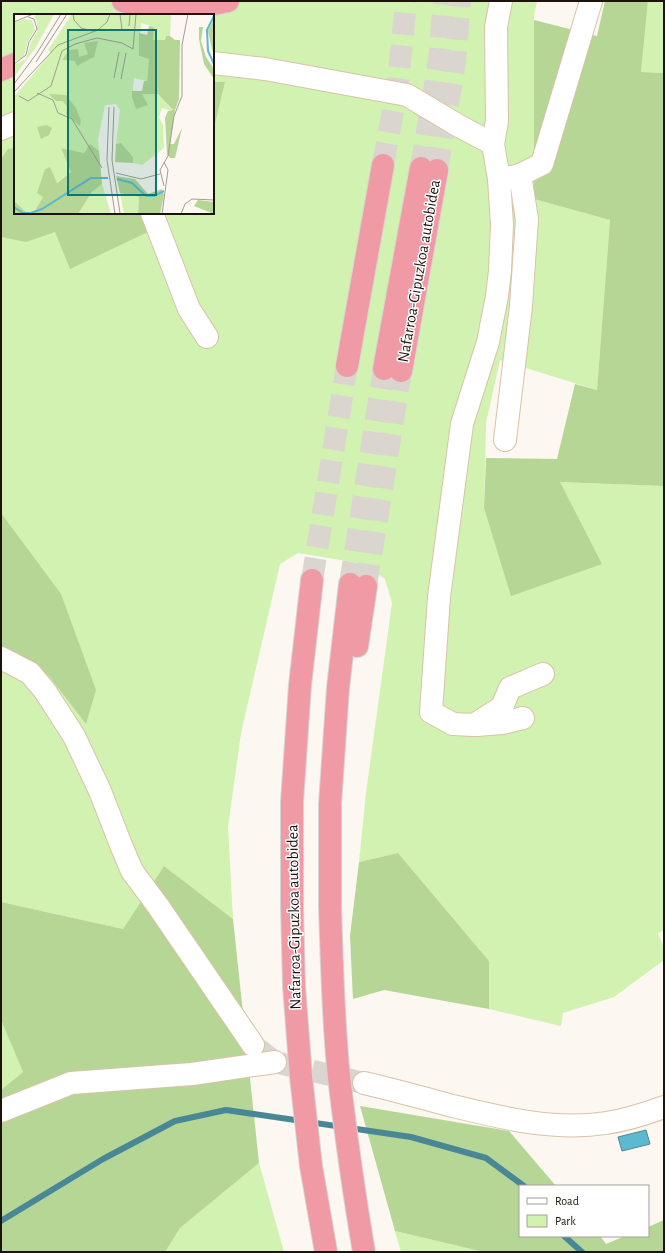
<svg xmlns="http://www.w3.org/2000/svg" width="665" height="1253" viewBox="0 0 665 1253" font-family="'Alegreya Sans',sans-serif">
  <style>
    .green { fill: #d1f2b0; fill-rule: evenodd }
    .forest { fill: #b5d694 }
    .water { fill: #5db8d2; stroke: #4a8796 }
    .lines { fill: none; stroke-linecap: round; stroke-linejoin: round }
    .stream { stroke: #4a8796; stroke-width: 6 }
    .minor-tunnel { stroke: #dad5ce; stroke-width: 22; stroke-dasharray: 22 11; stroke-linecap: butt }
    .highway-tunnel { stroke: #dad5ce; stroke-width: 22; stroke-dasharray: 22 11; stroke-linecap: butt }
    .minor-casing { stroke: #d9c3a7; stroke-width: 24 }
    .highway-casing { stroke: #d6d5d3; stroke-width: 24 }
    .minor { stroke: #fff; stroke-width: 22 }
    .highway { stroke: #f09aa6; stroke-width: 22 }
    .highway-bridge-casing { stroke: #d6d5d3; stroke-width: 24; stroke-linecap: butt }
    .highway-bridge { stroke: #f09aa6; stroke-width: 22 }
    .labels { text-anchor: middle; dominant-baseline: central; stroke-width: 3; stroke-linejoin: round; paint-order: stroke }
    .street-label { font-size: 16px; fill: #1c140a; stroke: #fff }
    .inset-river { fill: none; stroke: #5db8d2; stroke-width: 2 }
    .inset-road { fill: none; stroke: #a29c95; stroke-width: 1 }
    .view { fill: #0f766e; fill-opacity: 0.15; stroke: #0f766e; stroke-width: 2 }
    .inset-edge { fill: none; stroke: #1c140a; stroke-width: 2 }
  </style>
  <rect width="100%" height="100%" fill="#fcf7f1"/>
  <g class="green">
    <path d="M1 1H537L534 16V199L610 220 597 390 500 360 486 423 484 508 512 596 560 482 664 486V930L658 933 664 948V960L614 997 563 1013 561 1026 489 1009V961L398 853 359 862 366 793 392 603 385 579 364 564 298 553 280 564 241 733 228 827 233 919 164 866 123 929 1 902ZM15 15H213V213H15Z"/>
    <polygon points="648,1 664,1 664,73 641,72"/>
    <polygon points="1,1020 23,1072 1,1090"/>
    <polygon points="259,1163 284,1252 165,1252 180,1228"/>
    <polygon points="395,1231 484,1252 401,1252"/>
  </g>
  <g class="forest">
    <polygon points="605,1 648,1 641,72 664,73 664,486 560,482 602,564 511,596 484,508 486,458 557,459 575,384 597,390 610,220 534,199 534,20 597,36"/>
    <polygon points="213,82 225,82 213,132"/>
    <polygon points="15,148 15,213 166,213 152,230 70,269 55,232 26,242 1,237 1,159 8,149"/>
    <polygon points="1,513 61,594 96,690 86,724 49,676 1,649"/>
    <polygon points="398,853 489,961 489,1009 384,990 353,999 350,936 359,862"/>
    <polygon points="164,866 233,919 259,1163 180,1228 165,1252 1,1252 1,1090 23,1072 1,1020 1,902 123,929"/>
    <polygon points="360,1106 509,1131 556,1186 520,1186 520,1236 600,1236 606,1244 625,1236 648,1236 648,1227 664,1220 664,1252 484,1252 395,1231"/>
  </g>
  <polygon class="water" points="646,1130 650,1144 622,1151 618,1137"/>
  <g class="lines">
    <g class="stream">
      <polyline points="1,1221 103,1159 175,1121 226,1110 411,1137 486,1158 524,1186"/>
      <polyline points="564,1236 582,1252"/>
    </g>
    <polyline class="minor-tunnel" points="253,1045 275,1062 364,1083"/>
    <g class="highway-tunnel">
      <polyline points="383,165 398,83 406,1"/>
      <polyline points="421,168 439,60 444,1"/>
      <polyline points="437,170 455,62 460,1"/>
      <polyline points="312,580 347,366"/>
      <polyline points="350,584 384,369"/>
      <polyline points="366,586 401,371"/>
    </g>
    <defs>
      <g id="minor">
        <polyline points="501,1 496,27 497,121 493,144 499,179 502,225 500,271 497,296 488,342 462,424 439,597 431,712 453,724 474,725 502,707 510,688 543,674"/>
        <polyline points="213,63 265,69 407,95 459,126 493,144"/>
        <polyline points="1,129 15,123"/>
        <polyline points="507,178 520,175 542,164 591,1"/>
        <polyline points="152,213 189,309 207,337"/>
        <polyline points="505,440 521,306 527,219 520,175"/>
        <polyline points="1,658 30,673 45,691 74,736 100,791 121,845 132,871 158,906 253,1045"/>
        <polyline points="477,725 502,723 523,718"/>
        <path d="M364 1083C394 1090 423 1098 453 1106 502 1118 554 1131 606 1123 626 1120 645 1114 664 1107"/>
        <polyline points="1,1111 71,1083 192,1074 275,1062"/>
      </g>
      <g id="highway">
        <polyline points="123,1 154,9 184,10 228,1"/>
        <polyline points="1,70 15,64"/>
        <polyline points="347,366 383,165"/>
        <polyline points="384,369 421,168"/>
        <polyline points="401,371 437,170"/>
        <polyline points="357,646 366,586"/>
        <polyline points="292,907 292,802 300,685 312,580"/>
        <polyline points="330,907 330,804 338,688 350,584"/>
        <polyline points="311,1166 326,1252"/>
      </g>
    </defs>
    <use href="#minor" class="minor-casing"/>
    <use href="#highway" class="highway-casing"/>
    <use href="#minor" class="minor"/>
    <use href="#highway" class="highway"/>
    <defs>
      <g id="highway-bridge">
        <polyline points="292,907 294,986 301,1077 311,1166"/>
        <path d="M330 907C332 964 333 1021 339 1077 346 1136 354 1194 364 1252"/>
      </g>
    </defs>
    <use href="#highway-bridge" class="highway-bridge-casing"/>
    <use href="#highway-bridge" class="highway-bridge"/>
  </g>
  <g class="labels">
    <g class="street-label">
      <text transform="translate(419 271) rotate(-80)">Nafarroa-Gipuzkoa autobidea</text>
      <text transform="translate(294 917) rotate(-91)">Nafarroa-Gipuzkoa autobidea</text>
    </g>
  </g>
  <g transform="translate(14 14)">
    <rect width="200" height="200" fill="#fcf7f1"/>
    <path d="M23 0H40L22 33 0 63V51L12 45 17 28 23 18V7L20 3ZM58 0H157L156 22H152L151 26H139L140 13 127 9 125 42 135 45 133 67 120 64 118 83 128 80H144L159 97 148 94 145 103 149 111 150 134 128 151 119 149V143L107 129 102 130 106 96 102 90 91 91 84 125 85 137 76 131 70 139 47 134 57 158 42 169 36 153 31 155 29 183 19 200H14L0 187V83L37 39 34 36ZM10 5 18 6 21 16 14 27 10 42 0 48V9ZM88 170 97 200H64L78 178ZM106 179 125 183 124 200H110Z" fill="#d1f2b0"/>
    <path d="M200 5V44L194 17ZM135 12 140 13 139 26H151L152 22H156L161 26H166L165 85 161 96 156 130H160L168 114 161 144H156L153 140 151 104 154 97 159 96 144 80H128L134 91 122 95 118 83V77H128L130 67H133L135 45 125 42V19L133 21ZM185 13H189L187 27 192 43 200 55V65L190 50 185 25ZM84 27 80 43 74 46 63 52 61 47 48 46 55 36 64 35 65 43 74 40 70 29ZM35 80 52 81 62 94 67 107 66 112 52 100 53 93 49 87H42ZM33 111 38 114 35 121 27 125 23 113ZM107 129 119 143V149L101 148 102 130ZM76 130 85 137 88 170 78 178 64 200H19L29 183 23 179 31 155 36 153 43 169 57 158 47 134 70 139ZM102 162 121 165 134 180 148 175 150 181 146 200H124L125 183 106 179ZM184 186 200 188V200L180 192ZM0 187 14 200H0Z" fill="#b5d694"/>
    <path class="inset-river" d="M200 2 193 16 194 37 200 50M103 165 118 169 132 182H140L150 177M0 193 9 199H17L28 195 77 164H94"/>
    <path class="inset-road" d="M59 0 60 6 67 14 79 17M106 0 108 16M0 8 19 0M115 12 116 0M22 48 53 0M0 50 12 41 15 28 23 15 20 5 14 3M100 64 105 38M107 65 112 39M0 70 23 39 47 0M0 78 44 31 84 16 93 8 96 0M23 79 39 86 44 99 58 105 88 154M5 82 14 87 37 72 48 37 61 30 83 24 108 29 119 35 122 0M95 93 93 146 101 200M100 93 98 146 106 199M102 159 127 165 146 160M150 172 146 156 154 142 160 102 168 82V31L174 0M148 200 154 156 150 148M167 200 171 190 178 185 200 186"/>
    <path class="view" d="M54 16H142V181H54Z"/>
    <rect width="200" height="200" class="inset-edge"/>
  </g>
  <rect width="665" height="1253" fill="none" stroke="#1c140a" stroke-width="4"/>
  <rect x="519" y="1185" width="130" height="52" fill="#ffffff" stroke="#a4a19d"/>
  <rect x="527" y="1198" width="20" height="6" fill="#ffffff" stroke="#a4a19d"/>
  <text x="555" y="1205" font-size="12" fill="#1c140a">Road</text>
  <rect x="527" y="1215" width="20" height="12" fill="#d1f2b0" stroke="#a4a19d"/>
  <text x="555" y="1225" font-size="12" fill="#1c140a">Park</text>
</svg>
